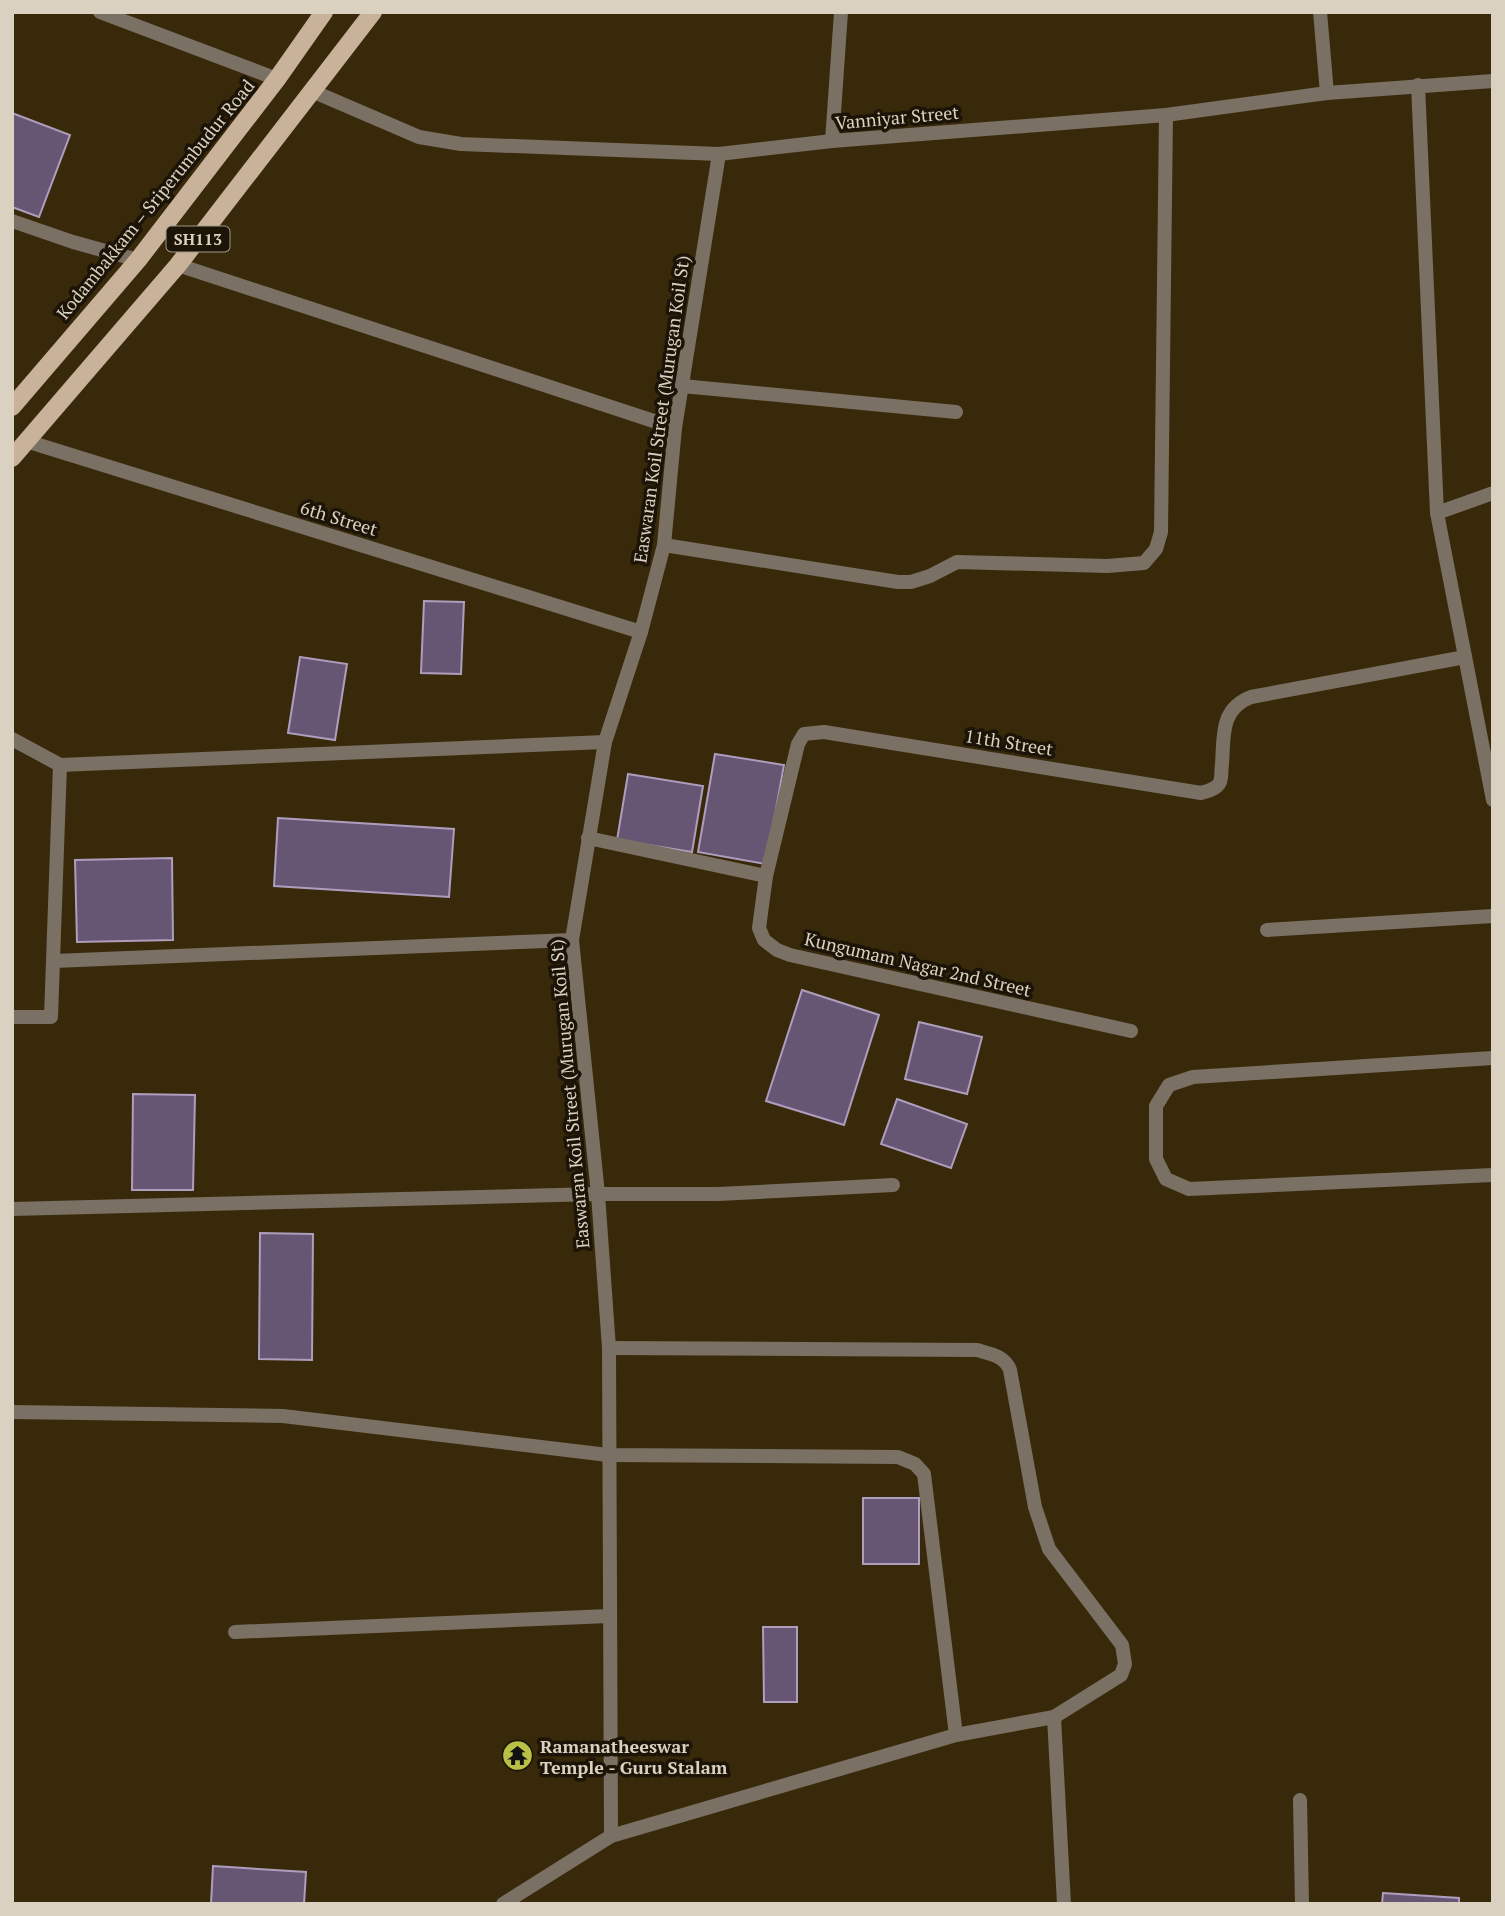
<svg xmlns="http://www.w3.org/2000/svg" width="1505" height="1916" viewBox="0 0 1505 1916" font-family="'PT Serif',serif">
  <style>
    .building { fill: #665673; stroke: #ae9dbd; stroke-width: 2 }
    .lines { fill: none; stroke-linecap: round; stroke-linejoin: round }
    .street { stroke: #7a7063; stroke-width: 14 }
    .primary { stroke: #c8b299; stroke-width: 18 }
    .labels { text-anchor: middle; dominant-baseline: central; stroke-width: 7; stroke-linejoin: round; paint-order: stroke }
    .shield { fill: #1b1407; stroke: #a19889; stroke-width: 2 }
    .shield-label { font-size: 16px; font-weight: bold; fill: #dbd1c1 }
    .street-label { font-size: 18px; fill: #dbd1c1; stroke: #1b1407 }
    .poi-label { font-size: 18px; font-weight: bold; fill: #dbd1c1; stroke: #1b1407; text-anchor: start }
  </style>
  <rect width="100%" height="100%" fill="#39290b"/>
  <g class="building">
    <polygon points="12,113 70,135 39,217 12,207"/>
    <polygon points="424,601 464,602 461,674 421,673"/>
    <polygon points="300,657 347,664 335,740 288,733"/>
    <polygon points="715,754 784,765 766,864 698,852"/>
    <polygon points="628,774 703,786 692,852 617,840"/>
    <polygon points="278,818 454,829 449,897 274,886"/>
    <polygon points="172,858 173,940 77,942 75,860"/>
    <polygon points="802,990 879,1015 844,1125 766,1101"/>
    <polygon points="919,1022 982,1037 967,1094 905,1079"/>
    <polygon points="133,1094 195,1095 193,1190 132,1190"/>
    <polygon points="897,1099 967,1124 951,1168 881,1144"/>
    <polygon points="260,1233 313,1234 312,1360 259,1359"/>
    <rect x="863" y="1498" width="56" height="66"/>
    <polygon points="763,1627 797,1627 797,1702 764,1702"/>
    <polygon points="213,1866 306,1872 304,1904 211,1904"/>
    <polygon points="1383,1893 1459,1898 1459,1904 1382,1904"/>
  </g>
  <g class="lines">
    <g class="street">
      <polyline points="100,12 277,79"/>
      <polyline points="1320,12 1327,93"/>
      <polyline points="1418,85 1437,513 1493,800"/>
      <polyline points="312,91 419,137 461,144 719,154 832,141 1166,115 1327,93 1493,81"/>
      <polyline points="832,141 841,12"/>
      <polyline points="12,221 73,242 138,260"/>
      <polyline points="178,265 675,428"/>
      <polyline points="682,386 956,412"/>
      <polyline points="26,441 641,632"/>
      <polyline points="1437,513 1493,493"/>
      <polyline points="664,545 898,582 911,582 930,576 957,562 1107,566 1144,563 1156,549 1161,532 1166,115"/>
      <polyline points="12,739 60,765 605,742"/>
      <polyline points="588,838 766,876"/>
      <polyline points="1267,930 1493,916"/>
      <polyline points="54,961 572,940"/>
      <polyline points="12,1017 51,1017 60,765"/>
      <path d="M1131 1031 790 955 777 950 764 940 759 928 766 876 798 744 804 734 824 732 1201 793C1208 791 1217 789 1220 782 1222 777 1221 769 1222 764 1224 736 1220 709 1251 697L1465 657"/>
      <polyline points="1493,1058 1193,1077 1169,1085 1156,1106 1156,1159 1166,1179 1189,1189 1493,1175"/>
      <polyline points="12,1209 598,1194 718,1194 893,1185"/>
      <polyline points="12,1412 283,1416 608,1455 898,1457 915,1464 924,1474 956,1735"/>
      <polyline points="235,1632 609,1616"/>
      <polyline points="1054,1717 1064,1904"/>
      <polyline points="1300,1800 1302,1904"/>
      <polyline points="611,1836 609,1348 598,1194 572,940 605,742 641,632 664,545 675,428 719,154"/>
      <path d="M503 1904 611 1836 956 1735 1054 1717 1121 1675 1125 1664 1122 1645 1049 1549 1035 1507 1010 1370C1005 1356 991 1354 977 1350L609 1348"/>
    </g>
    <g class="primary">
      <polyline points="12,407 138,260 277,79 324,12"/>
      <polyline points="12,458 178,265 373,12"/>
    </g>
  </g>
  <defs>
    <symbol id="temple-disc" viewBox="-11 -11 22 22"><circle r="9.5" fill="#bac045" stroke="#1b1407"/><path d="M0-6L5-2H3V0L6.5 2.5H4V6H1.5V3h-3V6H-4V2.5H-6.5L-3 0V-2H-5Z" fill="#111"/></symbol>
  </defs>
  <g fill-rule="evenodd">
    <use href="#temple-disc" x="500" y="1738" width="35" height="35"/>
  </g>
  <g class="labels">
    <rect class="shield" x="166.5" y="226.5" width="63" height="25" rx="5"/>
    <g class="shield-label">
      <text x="198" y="239">SH113</text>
    </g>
    <g class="street-label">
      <text transform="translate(897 117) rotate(-5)">Vanniyar Street</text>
      <text transform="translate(155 199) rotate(-51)">Kodambakkam – Sriperumbudur Road</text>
      <text transform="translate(661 409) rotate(-82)">Easwaran Koil Street (Murugan Koil St)</text>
      <text transform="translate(339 518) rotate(17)">6th Street</text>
      <text transform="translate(1009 742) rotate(9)">11th Street</text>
      <text transform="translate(918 964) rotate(13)">Kungumam Nagar 2nd Street</text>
      <text transform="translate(569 1094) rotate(-95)">Easwaran Koil Street (Murugan Koil St)</text>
    </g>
    <g class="poi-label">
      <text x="540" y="1746">Ramanatheeswar<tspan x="540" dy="21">Temple - Guru Stalam</tspan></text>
    </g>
  </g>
  <rect width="1505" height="1916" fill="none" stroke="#dbd1c1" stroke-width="28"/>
</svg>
